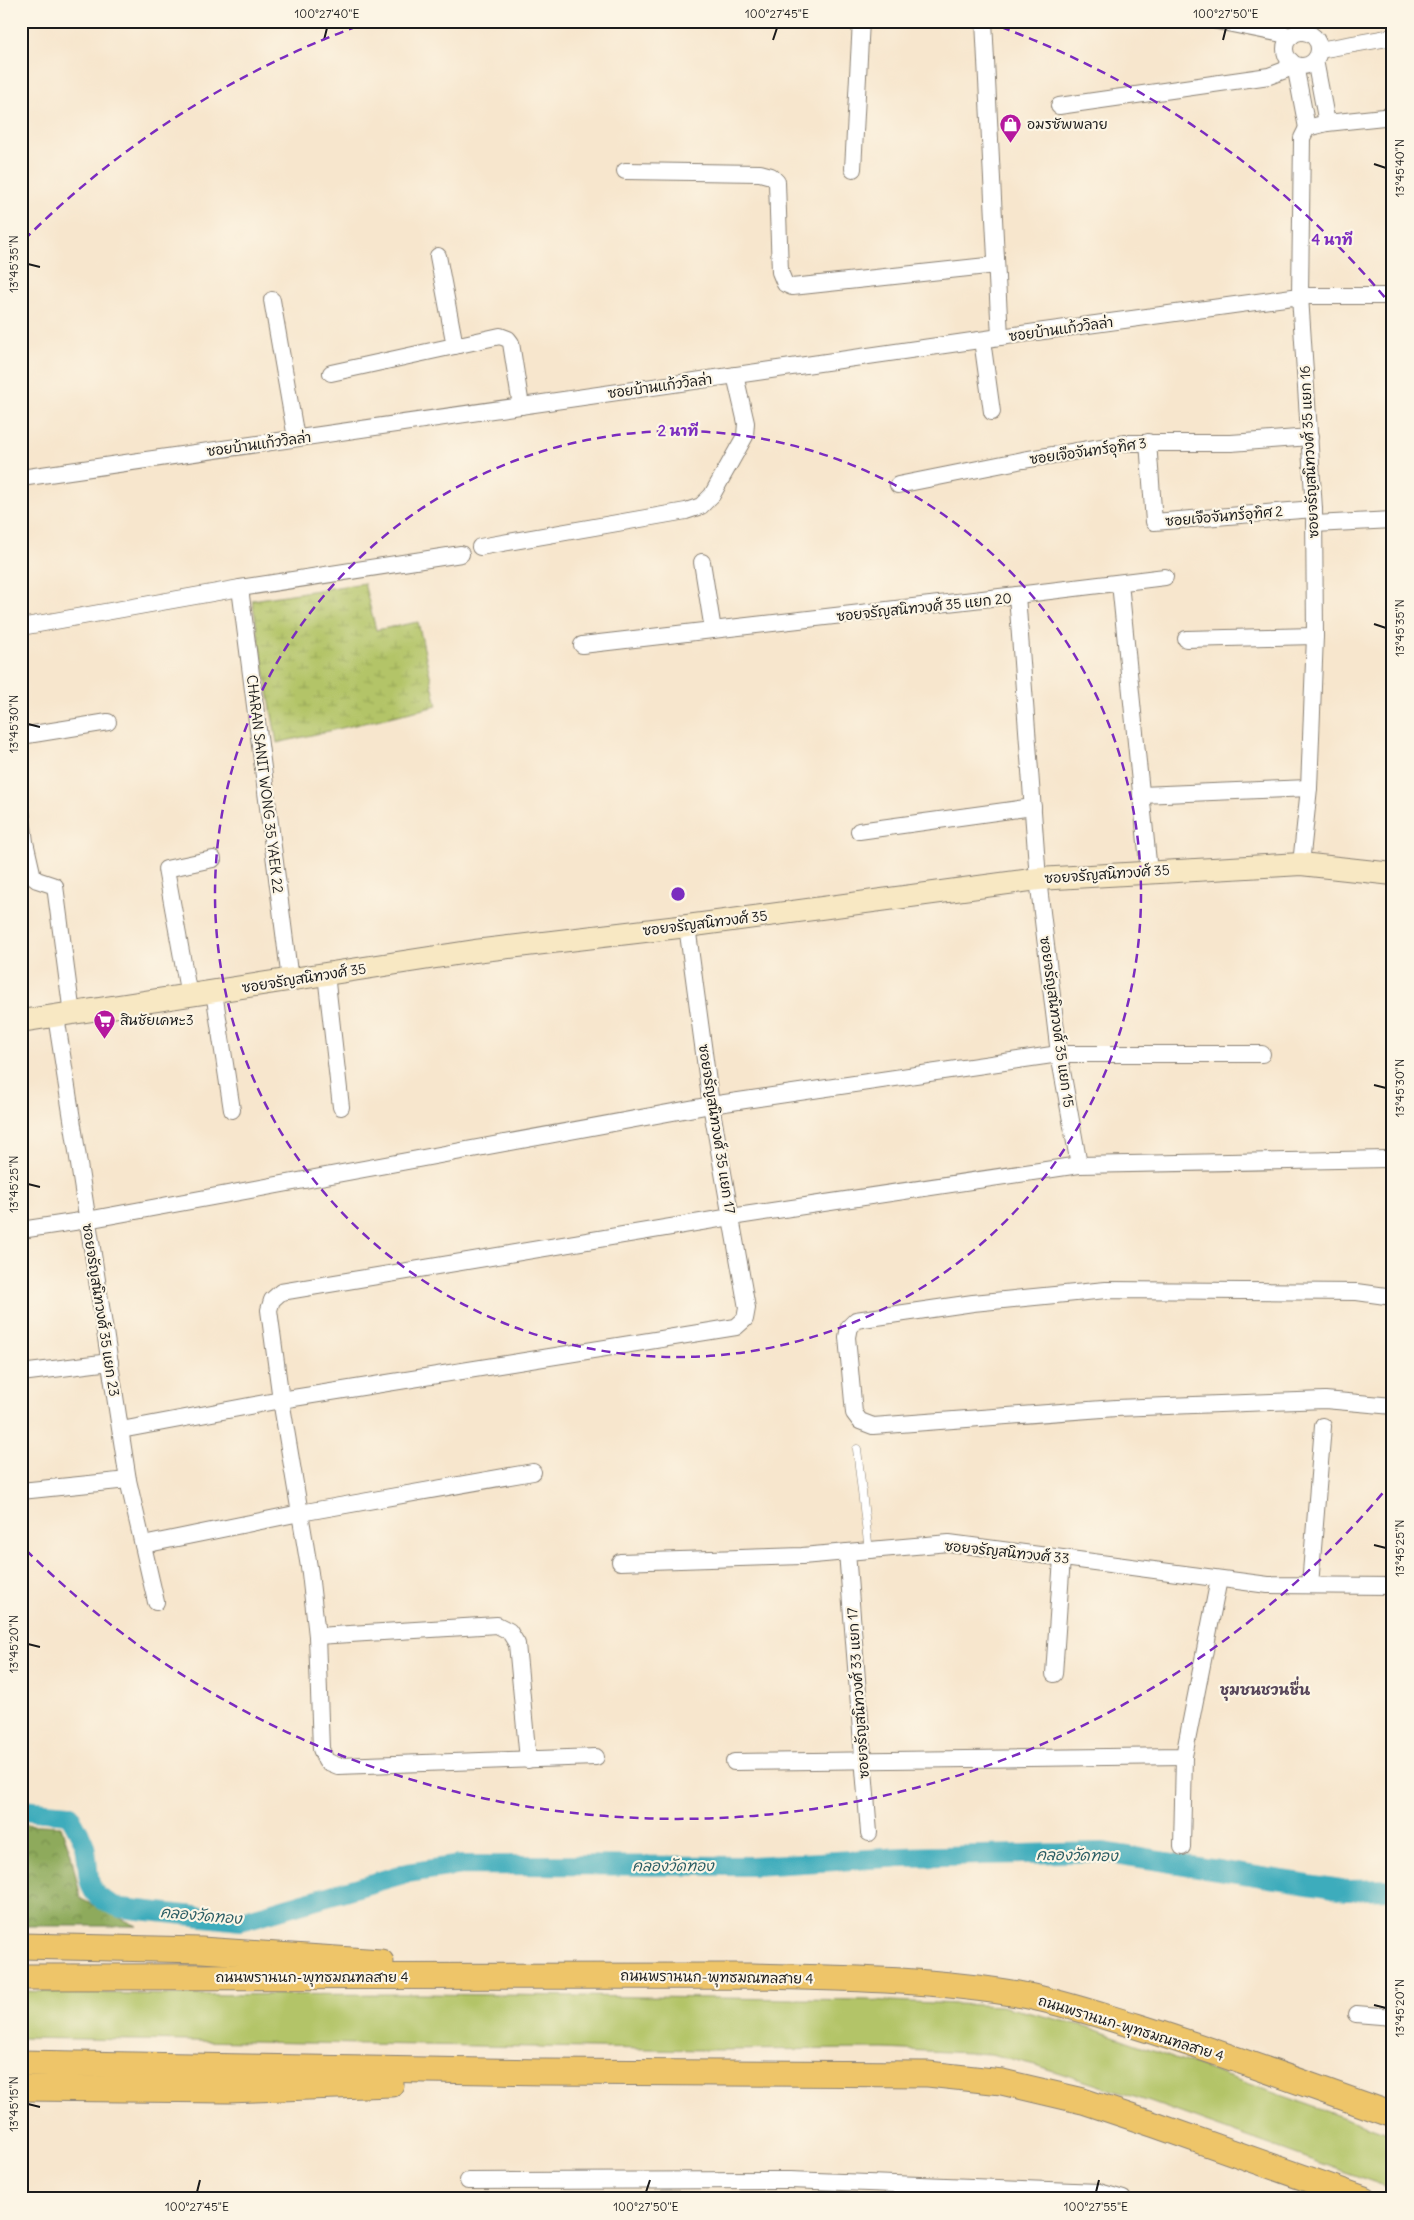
<svg xmlns="http://www.w3.org/2000/svg" width="1414" height="2220" viewBox="0 0 1414 2220" font-family="Delius,'Playpen Sans Thai',sans-serif">
  <style>
    .grass { fill: #b3c467; stroke: #687042 }
    .forest { fill: url(#forest-crowns); stroke: #55633c }
    .wetland { fill: url(#wetland-marsh); stroke: #687042 }
    .lines { fill: none; stroke-linecap: round; stroke-linejoin: round }
    .canal { stroke: #3eacbc; stroke-width: 20 }
    .lane-casing { stroke: #8a8174; stroke-width: 9 }
    .street-casing { stroke: #8a8174; stroke-width: 18 }
    .secondary-casing { stroke: #8a8174; stroke-width: 24 }
    .primary-casing { stroke: #8a8174; stroke-width: 27 }
    .lane { stroke: #fff; stroke-width: 8 }
    .street { stroke: #fff; stroke-width: 16 }
    .secondary { stroke: #f8e8c3; stroke-width: 22 }
    .primary { stroke: #eec569; stroke-width: 25 }
    .ticks { fill: none; stroke: #1c1c1c; stroke-width: 2 }
    .ring { fill: none; stroke: #7b2cbf; stroke-width: 2.5; stroke-dasharray: 9 6 }
    .labels { text-anchor: middle; dominant-baseline: central; stroke-width: 4.5; stroke-linejoin: round; paint-order: stroke }
    .poi-label { font-size: 14px; fill: #1c1c1c; stroke: #fcf5e5; text-anchor: start }
    .street-label { font-size: 14px; fill: #1c1c1c; stroke: #fcf5e5 }
    .neighbourhood-label { font-size: 15px; font-weight: bold; fill: #574559; stroke: #fcf5e5 }
    .water-label { font-size: 15px; font-style: italic; fill: #2b5d64; stroke: #fcf5e5 }
    .centre { fill: #7b2cbf; stroke: #fcf5e5; stroke-width: 2.5 }
    .ring-label { font-size: 15px; text-anchor: middle; font-weight: bold; fill: #7b2cbf; stroke: #fcf5e5; stroke-width: 4.5; stroke-linejoin: round; paint-order: stroke }
    .neatline { fill: none; stroke: #1c1c1c; stroke-width: 2 }
    .ticks-label { font-size: 12px; text-anchor: middle; fill: #1c1c1c }
  </style>
  <defs>
    <pattern id="forest-crowns" width="20" height="18" patternUnits="userSpaceOnUse" patternTransform="scale(1.25)"><rect width="20" height="18" fill="#8eaa5c"/><path d="M2 6a3 3 0 1 1 6 0M12 15a3 3 0 1 1 6 0" fill="none" stroke="#738a4b"/></pattern>
    <pattern id="wetland-marsh" width="20" height="14" patternUnits="userSpaceOnUse" patternTransform="scale(1.25)"><rect width="20" height="14" fill="#b3c467"/><path d="M1 5h8M5 5V1M11 12h8M15 12V8" fill="none" stroke="#99a859"/></pattern>
  </defs>
  <rect width="100%" height="100%" fill="#fcf5e5"/>
  <filter id="ink" filterUnits="userSpaceOnUse"><feTurbulence type="fractalNoise" baseFrequency=".02" numOctaves="2"/><feDisplacementMap in="SourceGraphic" scale="10" xChannelSelector="R" yChannelSelector="G"/><feConvolveMatrix kernelMatrix="1 2 1 2 8 2 1 2 1" color-interpolation-filters="sRGB"/></filter>
  <filter id="wash" filterUnits="userSpaceOnUse"><feTurbulence type="fractalNoise" baseFrequency=".0096" numOctaves="4" result="noise"/><feDisplacementMap in="SourceGraphic" scale="20" xChannelSelector="R" yChannelSelector="G"/><feGaussianBlur stdDeviation="1.12" result="paint"/><feColorMatrix in="noise" values="0 0 0 0 0 0 0 0 0 0 0 0 0 0 0 0 0 1.4 0 .05"/><feComposite in="paint" operator="in"/></filter>
  <g filter="url(#wash)">
    <rect width="100%" height="100%" fill="#f7e6cd"/>
    <polygon class="grass" points="21,1991 172,1995 422,1994 867,2000 1001,2006 1085,2026 1393,2135 1393,2189 1150,2102 1035,2065 991,2054 884,2049 705,2050 21,2038"/>
    <polygon class="forest" points="21,1824 61,1826 71,1854 81,1899 137,1926 21,1926"/>
    <polygon class="wetland" points="364,583 376,630 418,622 437,706 277,743 252,600"/>
    <g class="lines">
      <path class="canal" d="M21 1810 69 1814C74 1824 82 1836 85 1846 92 1879 80 1894 121 1908L241 1921 407 1873 461 1865 752 1866 903 1857 1102 1852 1347 1890 1393 1889"/>
    </g>
  </g>
  <g filter="url(#ink)">
    <g class="lines">
      <defs>
        <polyline id="lane" points="857,1449 869,1551"/>
        <g id="street">
          <polyline points="984,21 1000,337"/>
          <polyline points="1217,21 1292,36"/>
          <circle cx="1302" cy="49" r="17"/>
          <polyline points="1319,50 1393,37"/>
          <polyline points="1315,60 1327,123"/>
          <polyline points="1295,65 1307,128"/>
          <polyline points="1059,106 1269,76 1285,70 1291,61"/>
          <polyline points="853,169 861,21"/>
          <polyline points="625,171 760,173 771,176 777,182 780,272 785,284 792,287 996,265"/>
          <polyline points="438,256 455,346"/>
          <polyline points="272,300 296,438"/>
          <polyline points="982,340 992,412"/>
          <polyline points="331,373 500,336 508,339 511,343 521,406"/>
          <polyline points="1148,442 1154,522 1314,509"/>
          <polyline points="21,478 1000,337 1300,296 1393,296"/>
          <polyline points="898,485 1023,460 1126,443 1231,443 1310,437"/>
          <polyline points="1314,524 1393,520"/>
          <polyline points="480,547 686,511 701,506 712,495 745,436 746,423 735,375"/>
          <polyline points="702,562 713,630"/>
          <polyline points="1120,583 1149,872"/>
          <polyline points="240,588 290,980"/>
          <polyline points="1017,595 1165,577"/>
          <polyline points="21,627 240,588 461,554"/>
          <polyline points="1186,639 1315,636"/>
          <polyline points="582,645 1017,595 1038,879 1059,1054 1079,1165"/>
          <polyline points="21,736 108,722"/>
          <polyline points="1141,795 1309,788"/>
          <polyline points="21,810 25,842 33,877 37,880 55,886 72,1014"/>
          <polyline points="859,831 1033,807"/>
          <polyline points="1301,864 1309,788 1315,636 1314,509 1300,296 1302,138 1307,128 1327,123 1393,116"/>
          <polyline points="326,974 341,1107"/>
          <polyline points="214,992 232,1110"/>
          <polyline points="189,996 166,869 213,859"/>
          <polyline points="56,1016 128,1480 156,1602"/>
          <polyline points="21,1230 87,1220 711,1105 1059,1054 1262,1054"/>
          <polyline points="1393,1297 1357,1292 1106,1290 973,1303 856,1320 849,1327 847,1337 854,1413 860,1421 873,1426 1116,1408 1325,1400 1393,1406"/>
          <polyline points="21,1373 110,1362"/>
          <polyline points="121,1430 281,1400 736,1327 745,1319 747,1308 711,1105 687,926"/>
          <polyline points="21,1491 128,1480"/>
          <polyline points="143,1545 300,1513 533,1472"/>
          <polyline points="847,1552 869,1833"/>
          <polyline points="620,1562 802,1556 949,1543 1268,1585 1393,1586"/>
          <polyline points="1310,1585 1323,1426"/>
          <polyline points="317,1636 497,1625 509,1631 517,1644 528,1760"/>
          <polyline points="1054,1674 1062,1558"/>
          <polyline points="596,1757 338,1766 326,1761 321,1749 317,1636 310,1573 281,1400 269,1310 272,1300 281,1292 731,1217 1079,1165 1387,1159"/>
          <polyline points="734,1762 1184,1756 1219,1579"/>
          <polyline points="1182,1847 1184,1756"/>
          <polyline points="1356,2014 1393,2017"/>
          <polyline points="468,2181 790,2180 1099,2192 1123,2199"/>
        </g>
        <polyline id="secondary" points="21,1021 475,951 687,926 1038,879 1301,864 1393,874"/>
        <g id="primary">
          <polyline points="21,1946 201,1950 381,1962"/>
          <path d="M21 1977 753 1976C843 1978 934 1979 1023 1995 1061 2002 1099 2015 1136 2026 1223 2053 1307 2085 1393 2115"/>
          <polyline points="21,2063 541,2072 928,2074 1002,2082 1083,2101 1155,2125 1364,2199"/>
          <polyline points="21,2088 229,2090 391,2084"/>
        </g>
      </defs>
      <use href="#lane" class="lane-casing"/>
      <use href="#street" class="street-casing"/>
      <use href="#secondary" class="secondary-casing"/>
      <use href="#primary" class="primary-casing"/>
      <use href="#lane" class="lane"/>
      <use href="#street" class="street"/>
      <use href="#secondary" class="secondary"/>
      <use href="#primary" class="primary"/>
    </g>
  </g>
  <path class="ticks" d="M324 40 327 28M773 40 777 28M1223 40 1226 28M1374 164 1386 168M28 264 40 267M1374 624 1386 628M28 724 40 727M1374 1085 1386 1088M28 1184 40 1187M1374 1545 1386 1548M28 1644 40 1647M1374 2005 1386 2008M28 2104 40 2107M197 2192 200 2180M646 2192 650 2180M1096 2192 1099 2180"/>
  <g class="ring">
    <circle cx="678" cy="894" r="463"/>
    <path d="M1392 1482A925 925 0 0 1 24 1548M24 240A925 925 0 0 1 369 22M987 22A925 925 0 0 1 1392 306"/>
  </g>
  <defs>
    <symbol id="shop-pin" viewBox="-11 -11 22 30"><path d="M0 17L-7.5 6A9.5 9.5 0 1 1 7.5 6Z" fill="#b5179e" stroke="#fcf5e5"/><path d="M-5-2.5h2.3a2.7 3.5 0 0 1 5.4 0H5L5.5 6h-11ZM-1.5-2.5h3a1.5 2.3 0 0 0-3 0Z" fill="#fff"/></symbol>
    <symbol id="supermarket-pin" viewBox="-11 -11 22 30"><path d="M0 17L-7.5 6A9.5 9.5 0 1 1 7.5 6Z" fill="#b5179e" stroke="#fcf5e5"/><path d="M-6-5.5h2.5l.6 2H6L4.5 2H-2.5L-4.4-4H-6ZM-1.5 3.2a1.3 1.3 0 1 0 .1 0ZM3 3.2a1.3 1.3 0 1 0 .1 0Z" fill="#fff"/></symbol>
  </defs>
  <g fill-rule="evenodd">
    <use href="#shop-pin" x="998" y="112" width="25" height="34"/>
    <use href="#supermarket-pin" x="92" y="1008" width="25" height="34"/>
  </g>
  <g class="labels">
    <g class="poi-label">
      <text x="1027" y="124">อมรซัพพลาย</text>
      <text x="120" y="1020">สินชัยเคหะ3</text>
    </g>
    <g class="street-label">
      <text transform="translate(1061 329) rotate(-8)">ซอยบ้านแก้ววิลล่า</text>
      <text transform="translate(660 386) rotate(-8)">ซอยบ้านแก้ววิลล่า</text>
      <text transform="translate(259 444) rotate(-8)">ซอยบ้านแก้ววิลล่า</text>
      <text transform="translate(1088 451) rotate(-8)">ซอยเจือจันทร์อุทิศ 3</text>
      <text transform="translate(1309 452) rotate(-93)">ซอยจรัญสนิทวงศ์ 35 แยก 16</text>
      <text transform="translate(1224 516) rotate(-5)">ซอยเจือจันทร์อุทิศ 2</text>
      <text transform="translate(924 607) rotate(-6)">ซอยจรัญสนิทวงศ์ 35 แยก 20</text>
      <text transform="translate(265 784) rotate(83)">CHARAN SANIT WONG 35 YAEK 22</text>
      <text transform="translate(1107 874) rotate(-4)">ซอยจรัญสนิทวงศ์ 35</text>
      <text transform="translate(705 923) rotate(-7)">ซอยจรัญสนิทวงศ์ 35</text>
      <text transform="translate(304 978) rotate(-9)">ซอยจรัญสนิทวงศ์ 35</text>
      <text transform="translate(1057 1022) rotate(82)">ซอยจรัญสนิทวงศ์ 35 แยก 15</text>
      <text transform="translate(717 1129) rotate(81)">ซอยจรัญสนิทวงศ์ 35 แยก 17</text>
      <text transform="translate(101 1310) rotate(81)">ซอยจรัญสนิทวงศ์ 35 แยก 23</text>
      <text transform="translate(1007 1552) rotate(6)">ซอยจรัญสนิทวงศ์ 33</text>
      <text transform="translate(858 1693) rotate(-94)">ซอยจรัญสนิทวงศ์ 33 แยก 17</text>
      <text x="312" y="1977">ถนนพรานนก-พุทธมณฑลสาย 4</text>
      <text transform="translate(717 1977) rotate(1)">ถนนพรานนก-พุทธมณฑลสาย 4</text>
      <text transform="translate(1131 2028) rotate(17)">ถนนพรานนก-พุทธมณฑลสาย 4</text>
    </g>
    <g class="neighbourhood-label">
      <text x="1265" y="1689">ชุมชนชวนชื่น</text>
    </g>
    <g class="water-label">
      <text transform="translate(1077 1855) rotate(1)">คลองวัดทอง</text>
      <text x="673" y="1865">คลองวัดทอง</text>
      <text transform="translate(201 1915) rotate(5)">คลองวัดทอง</text>
    </g>
  </g>
  <circle cx="678" cy="894" r="8" class="centre"/>
  <g class="ring-label">
    <text x="1332" y="245">4 นาที</text>
    <text x="678" y="436">2 นาที</text>
  </g>
  <rect width="1414" height="2220" fill="none" stroke="#fcf5e5" stroke-width="55"/>
  <rect x="28" y="28" width="1358" height="2164" class="neatline"/>
  <g class="ticks-label">
    <text x="327" y="18">100°27'40"E</text>
    <text x="777" y="18">100°27'45"E</text>
    <text x="1226" y="18">100°27'50"E</text>
    <text transform="translate(1400 168) rotate(-90)" y="4">13°45'40"N</text>
    <text transform="translate(14 264) rotate(-90)" y="4">13°45'35"N</text>
    <text transform="translate(1400 628) rotate(-90)" y="4">13°45'35"N</text>
    <text transform="translate(14 724) rotate(-90)" y="4">13°45'30"N</text>
    <text transform="translate(1400 1088) rotate(-90)" y="4">13°45'30"N</text>
    <text transform="translate(14 1184) rotate(-90)" y="4">13°45'25"N</text>
    <text transform="translate(1400 1548) rotate(-90)" y="4">13°45'25"N</text>
    <text transform="translate(14 1644) rotate(-90)" y="4">13°45'20"N</text>
    <text transform="translate(1400 2008) rotate(-90)" y="4">13°45'20"N</text>
    <text transform="translate(14 2104) rotate(-90)" y="4">13°45'15"N</text>
    <text x="197" y="2211">100°27'45"E</text>
    <text x="646" y="2211">100°27'50"E</text>
    <text x="1096" y="2211">100°27'55"E</text>
  </g>
</svg>
